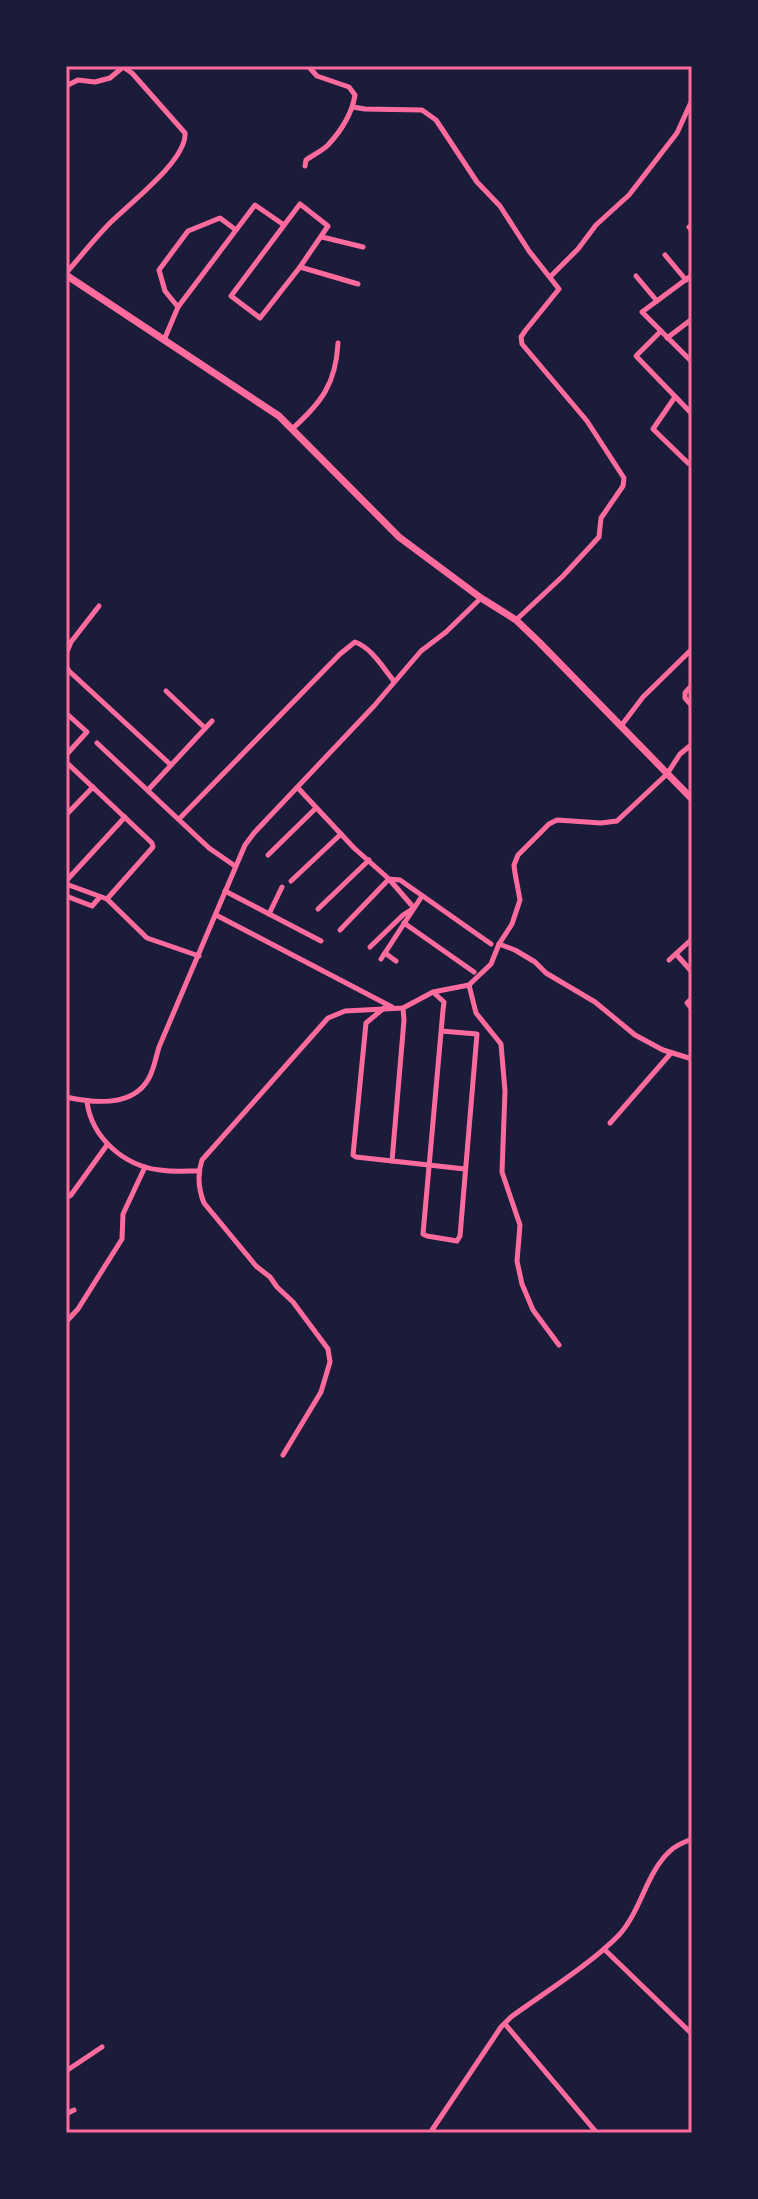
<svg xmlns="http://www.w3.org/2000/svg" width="758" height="2199" viewBox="0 0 758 2199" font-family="'Sofia Sans Condensed',sans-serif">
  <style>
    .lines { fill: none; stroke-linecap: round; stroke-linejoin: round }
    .minor { stroke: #ff6b9d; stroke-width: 5 }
    .tertiary { stroke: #ff6b9d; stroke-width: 7 }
    .neatline { fill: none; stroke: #ff6b9d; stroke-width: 3 }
  </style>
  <rect width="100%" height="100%" fill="#1b1b3a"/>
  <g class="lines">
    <g class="minor">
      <polyline points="68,66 70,66"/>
      <polyline points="66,86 78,80 95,82 110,78 123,67"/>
      <polyline points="353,107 365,109 422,110 436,120 477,182 500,206 529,251 559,289 525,331 521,337 522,344 587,421 624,478 623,486 601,518 599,537 563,576 516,620"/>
      <path d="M305 166 306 160C313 155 322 151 328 145 341 131 352 113 355 95L349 87 317 76 308 66"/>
      <polygon points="300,204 328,226 300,267 260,318 231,296"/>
      <polyline points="689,227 692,231"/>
      <polyline points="322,237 363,247"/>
      <polyline points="665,255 686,280"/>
      <polyline points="300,267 358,284"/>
      <path d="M66 273C81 256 95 238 111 222 130 203 187 160 185 133L132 73 123 67"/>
      <polyline points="692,275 642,312 692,362"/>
      <polyline points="551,276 578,249 596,225 629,195 677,133 692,100"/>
      <polyline points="636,276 657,301"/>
      <polyline points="178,307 165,291 159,270 188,231 220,218 236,230"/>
      <polyline points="661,331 636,356 692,414"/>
      <polyline points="667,338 692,319"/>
      <polyline points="164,340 178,307 255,205 284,225"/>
      <polyline points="675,397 653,429 688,463"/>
      <path d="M292 429C321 403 336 384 338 343"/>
      <polyline points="66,654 71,642 99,606"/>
      <polyline points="66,666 69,671 171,765"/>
      <polyline points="692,685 685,693 685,698 692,706"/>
      <polyline points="166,691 205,728"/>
      <polyline points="66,713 87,732 66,755"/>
      <polyline points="621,726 643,697 692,649"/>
      <polyline points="97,743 209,848 235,866"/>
      <polyline points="66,762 152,843 153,847 107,899"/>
      <polyline points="298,788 354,848 389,879 400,880 491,944"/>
      <polyline points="148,790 212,721"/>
      <polyline points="66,815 93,787"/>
      <path d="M179 819 340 654 355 642C372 648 383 668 394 681"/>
      <polyline points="268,855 316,808"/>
      <polyline points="66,881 125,817"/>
      <polyline points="291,881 341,834"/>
      <polyline points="66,884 107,899 147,938 199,956"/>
      <polyline points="225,891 321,941"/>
      <polyline points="66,896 92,906 100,897"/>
      <polyline points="318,909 369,860"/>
      <polyline points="269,914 282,887"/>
      <polyline points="216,915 392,1007"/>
      <polyline points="404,923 474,972"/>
      <polyline points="340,930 389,879 414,908 403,915 370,947"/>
      <polyline points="499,944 515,950 535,962 546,973 595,1002 635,1035 663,1050 692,1059"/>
      <polyline points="385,953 396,961"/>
      <polyline points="676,954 692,972"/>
      <polyline points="381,959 422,896"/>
      <polyline points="669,960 692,939"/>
      <polyline points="469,985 476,1013 501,1044 505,1091 502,1172 520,1225 517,1261 522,1284 533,1310 559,1345"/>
      <polyline points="434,993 444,1002 443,1010 423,1234 427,1236 457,1241 460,1236 477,1034 441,1031"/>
      <polyline points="692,998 687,1003 692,1009"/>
      <polyline points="384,1008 366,1023 353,1155 356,1157 465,1169"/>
      <path d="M66 1097C93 1103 133 1108 149 1078 154 1069 156 1057 159 1047L245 845 254 833 374 706 421 651 446 632 481 598"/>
      <path d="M87 1102C92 1138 124 1166 160 1170 173 1172 186 1171 198 1171"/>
      <polyline points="610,1123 671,1053"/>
      <polyline points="392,1161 404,1020 403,1008"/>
      <polyline points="66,1198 71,1195 107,1145"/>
      <polyline points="66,1322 78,1309 122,1239 123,1214 145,1167"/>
      <path d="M283 1455 321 1392 330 1362 328 1349 293 1302 277 1287 270 1277 256 1266 204 1203C198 1188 197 1175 202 1160L328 1018 345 1011 403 1008 433 992 469 985 491 964 499 944 512 924 520 900 515 873 514 865 518 855 549 824 557 820 601 823 617 821 667 774 680 754 691 745"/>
      <polyline points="604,1949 692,2034"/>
      <polyline points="505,2024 597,2133"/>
      <polyline points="66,2071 102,2047"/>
      <polyline points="66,2114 74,2110"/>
      <path d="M430 2133 501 2027 511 2017C544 1993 591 1964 619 1935 641 1911 646 1873 670 1851 676 1845 684 1842 692 1839"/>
    </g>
    <polyline class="tertiary" points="66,275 279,416 399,537 481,598 516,620 539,642 692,799"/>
  </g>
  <rect width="758" height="2199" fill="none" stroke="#1b1b3a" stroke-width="136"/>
  <rect x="68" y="68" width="622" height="2063" class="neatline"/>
</svg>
